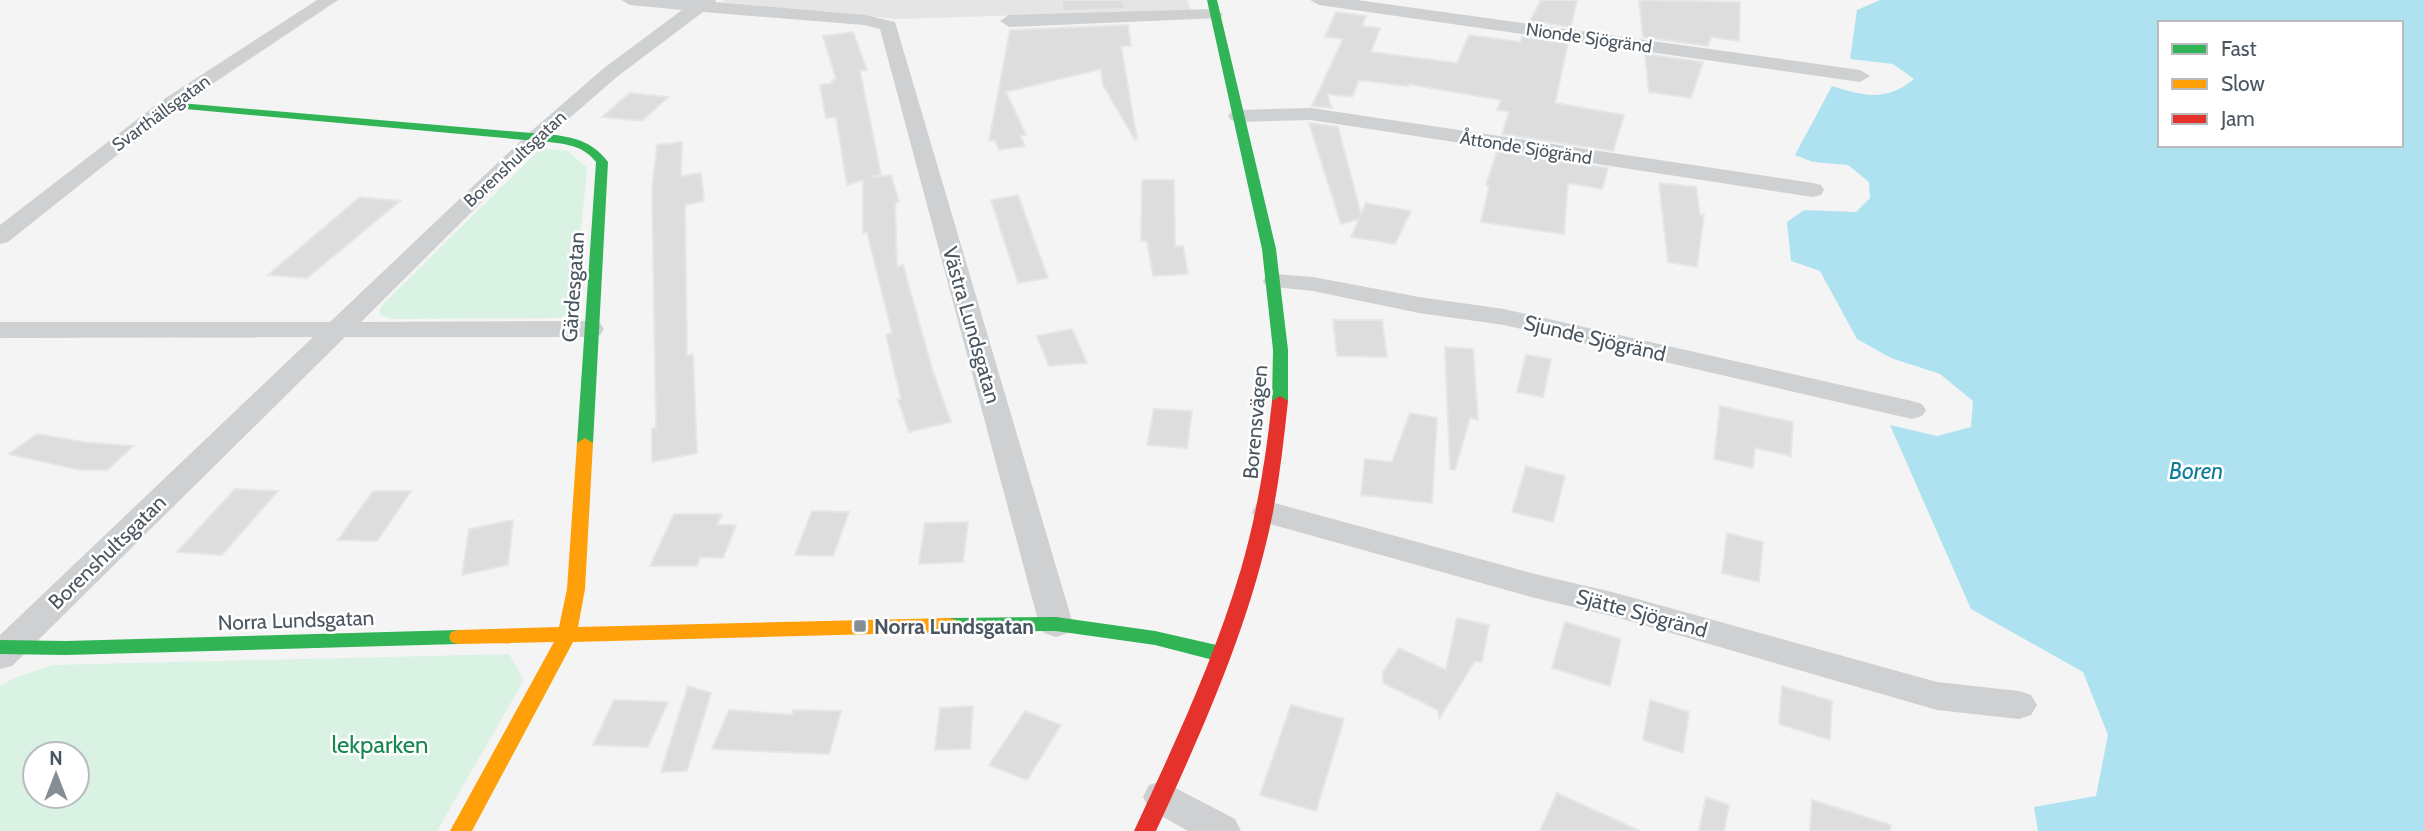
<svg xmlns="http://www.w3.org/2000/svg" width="2424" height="831" viewBox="0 0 2424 831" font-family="Cabin,sans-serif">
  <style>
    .education { fill: #e6e5e6 }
    .green { fill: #d9f2e3; fill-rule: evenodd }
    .water { fill: #aee2f0; fill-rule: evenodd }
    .building { fill: #ddddde; stroke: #e5e6e7; stroke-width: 2 }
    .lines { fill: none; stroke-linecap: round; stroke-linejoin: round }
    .street { fill: #ced0d2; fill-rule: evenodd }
    .fast { fill: #30b455; fill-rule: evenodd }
    .slow { fill: #ff9f0a; fill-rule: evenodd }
    .jam { fill: #e5322d; fill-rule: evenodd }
    .poi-dot { fill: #868d94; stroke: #fff; stroke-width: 2.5 }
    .labels { text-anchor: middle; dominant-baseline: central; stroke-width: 5; stroke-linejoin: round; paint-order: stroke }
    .far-street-label { font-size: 18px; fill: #4a5661; stroke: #fff }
    .street-label { font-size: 21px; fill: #4a5661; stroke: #fff }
    .poi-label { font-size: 21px; font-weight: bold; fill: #4a5661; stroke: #fff; text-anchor: start }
    .water-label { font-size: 23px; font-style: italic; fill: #0c7c9b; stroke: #fff }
    .near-park-label { font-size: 24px; fill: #17864f; stroke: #fff }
  </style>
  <rect width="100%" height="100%" fill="#f4f4f4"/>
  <polygon class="education" points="724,0 1187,0 1191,10 897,19 721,2"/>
  <g class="green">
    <polygon points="546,149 568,151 587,168 574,307 569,313 558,318 393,319 382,316 379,312 383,304 536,153"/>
    <path d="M509 654 524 680 437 831H0V686L12 679 52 665ZM35 754H77V796H35Z"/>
  </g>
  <path class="water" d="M1880 0H2424V831H2038L2034 807 2096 796 2108 735 2083 672 1971 609 1890 425 1937 436 1971 427 1973 401 1940 374 1891 358 1857 339 1820 271 1791 261 1787 222 1804 210 1856 212 1870 198 1869 182 1848 165 1813 162 1795 155 1832 86C1864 96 1886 102 1914 79L1893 64 1850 59 1857 10ZM2160 23H2401V145H2160Z"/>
  <g class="building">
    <polygon points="1062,0 1124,0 1125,9 1062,11"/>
    <polygon points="1541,0 1577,0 1571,27 1530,21"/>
    <polygon points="1639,0 1740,2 1739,41 1711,37 1708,46 1643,37"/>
    <polygon points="1336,12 1366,16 1362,26 1380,28 1371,52 1457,63 1469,35 1520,42 1522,37 1568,43 1555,103 1624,115 1613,151 1502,134 1509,112 1497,110 1501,100 1408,84 1408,86 1359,80 1352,97 1327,94 1332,108 1312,106 1343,39 1325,37"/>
    <polygon points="1128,25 1131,46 1121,46 1137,139 1135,140 1103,85 1101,69 1006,92 1026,135 1020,136 1025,146 999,150 995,140 989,141 1010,30"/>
    <polygon points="853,32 867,70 860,71 881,175 872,177 891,175 899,202 895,203 897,267 903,265 933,372 951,422 909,432 898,400 901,399 886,335 892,333 867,232 863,233 863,180 847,185 836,117 826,118 820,85 832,83 832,80 836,79 823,36"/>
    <polygon points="1645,54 1703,62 1691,98 1649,92"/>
    <polygon points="630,93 668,97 642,121 602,117"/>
    <polygon points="1309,123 1338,127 1361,214 1366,203 1411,211 1395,244 1351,237 1359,219 1341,224"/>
    <polygon points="682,142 681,176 701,173 704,201 685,205 687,356 693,354 697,453 652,462 652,429 656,428 652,189 657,145"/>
    <polygon points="1497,151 1608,168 1602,189 1568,183 1564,234 1481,222 1489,186 1486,185"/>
    <polygon points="1142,180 1174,180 1175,246 1183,246 1188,274 1153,276 1147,241 1141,241"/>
    <polygon points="1659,183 1696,187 1700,215 1704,215 1697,267 1668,262"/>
    <polygon points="1018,195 1048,278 1018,283 991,200"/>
    <polygon points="360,197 400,201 307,278 268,275"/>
    <polygon points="1333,320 1382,320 1387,357 1337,356"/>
    <polygon points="1072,329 1087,363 1049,366 1037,336"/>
    <polygon points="1445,347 1473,349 1478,420 1470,418 1455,470 1450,469"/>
    <polygon points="1526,355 1551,359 1543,397 1517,392"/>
    <polygon points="1720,406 1793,422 1791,456 1755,448 1753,468 1714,459"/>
    <polygon points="1154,409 1192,411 1187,448 1147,445"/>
    <polygon points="1410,413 1437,418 1432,503 1361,495 1365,459 1392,462"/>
    <polygon points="37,434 83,442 133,446 107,470 80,470 9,454"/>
    <polygon points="1526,466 1565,476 1553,522 1512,512"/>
    <polygon points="235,489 278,491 222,555 177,552"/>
    <polygon points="373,491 411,491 377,541 338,540"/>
    <polygon points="812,511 849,512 833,556 795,555"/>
    <polygon points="674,514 722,514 717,525 736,525 723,558 700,557 697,566 650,566"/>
    <polygon points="513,520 508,565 462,575 469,529"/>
    <polygon points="968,522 963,562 919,564 925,523"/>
    <polygon points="1727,533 1763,542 1759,582 1722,573"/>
    <polygon points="1457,618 1489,625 1482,662 1475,661 1439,719 1438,710 1383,683 1383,672 1399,648 1446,670"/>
    <polygon points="1565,622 1621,639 1610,686 1552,668"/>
    <polygon points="688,686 711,693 687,771 661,772"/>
    <polygon points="1782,686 1832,701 1830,740 1779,724"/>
    <polygon points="614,700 668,702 648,747 593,745"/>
    <polygon points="1650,700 1689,712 1683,753 1643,740"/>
    <polygon points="1291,705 1344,719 1316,811 1260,795"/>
    <polygon points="973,706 970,749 935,750 940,708"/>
    <polygon points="729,710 792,715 793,710 841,711 829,754 712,749"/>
    <polygon points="1025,711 1061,725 1027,780 989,765"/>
    <polygon points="1557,793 1640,831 1540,831"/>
    <polygon points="1706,797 1729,805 1724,831 1699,831"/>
    <polygon points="1812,800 1891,825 1890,831 1810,831"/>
  </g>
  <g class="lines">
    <g class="street">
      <polygon points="317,0 338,0 175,109 8,242 0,244 0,225 161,101"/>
      <polygon points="621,0 716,0 715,2 865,15 895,22 1073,624 1068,633 1056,637 1044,633 1039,624 880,29 864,25 703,12 618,76 543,141 361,322 591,321 600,323 604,329 600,335 591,337 345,337 12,666 0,669 0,635 313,337 0,338 0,322 330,322 529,133 604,68 682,10 630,5"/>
      <polygon points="1310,0 1357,0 1860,70 1870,76 1860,82 1319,5"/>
      <polygon points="1214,9 1223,14 1220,18 1009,27 1000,21 1009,15"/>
      <polygon points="1311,108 1813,183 1821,185 1824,190 1821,195 1813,197 1311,120 1238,122 1231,120 1228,116 1231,112 1238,110"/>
      <polygon points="1275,274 1313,277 1419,297 1504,309 1912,401 1922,404 1926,410 1922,416 1912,419 1504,325 1419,313 1313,291 1266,286 1263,281 1266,276"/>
      <polygon points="1267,501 1535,574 1616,593 1937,682 2019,691 2031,695 2037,705 2031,715 2019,719 1937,710 1616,617 1535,598 1256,520 1252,512 1256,504"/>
      <polygon points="1162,781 1235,819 1241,831 1188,831 1149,809 1143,797 1149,785"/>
    </g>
    <g class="fast">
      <polygon points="1207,0 1217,0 1276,249 1288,350 1288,401 1280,406 1272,401 1273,350 1262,249"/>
      <path d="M168 102 555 135C577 138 594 143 608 162L593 443 591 447 585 448 577 443 596 162C582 143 558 143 536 141L164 107V103Z"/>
      <polygon points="1056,617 1155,631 1221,646 1228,649 1231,654 1228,659 1221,662 1155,645 1056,631 949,632 942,630 940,625 942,620 949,618"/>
      <polygon points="458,630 465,632 467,637 465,642 458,644 66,655 0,654 0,640 66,641"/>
    </g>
    <polygon class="slow" points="585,438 593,443 585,589 578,627 949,618 956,620 958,625 956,630 949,632 573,642 472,831 450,831 554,642 458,644 451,642 449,637 451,632 458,630 559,627 567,589 577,443"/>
    <path class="jam" d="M1280 396 1288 401C1284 438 1280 475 1273 512 1251 623 1203 729 1156 831H1134C1174 745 1214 660 1241 569 1257 514 1266 458 1272 401Z"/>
  </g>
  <rect class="poi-dot" x="853" y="619" width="14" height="14" rx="3.5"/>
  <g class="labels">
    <g class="far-street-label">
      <text transform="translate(1589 38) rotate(8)">Nionde Sjögränd</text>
      <text transform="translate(161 113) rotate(-36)">Svarthällsgatan</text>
      <text transform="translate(1526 148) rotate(9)">Åttonde Sjögränd</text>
      <text transform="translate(515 159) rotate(-43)">Borenshultsgatan</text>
    </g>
    <g class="street-label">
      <text transform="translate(573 287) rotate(-86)">Gärdesgatan</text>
      <text transform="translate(972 325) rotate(74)">Västra Lundsgatan</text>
      <text transform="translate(1595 338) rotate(13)">Sjunde Sjögränd</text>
      <text transform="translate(1255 422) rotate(-85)">Borensvägen</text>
      <text transform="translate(107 552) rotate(-44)">Borenshultsgatan</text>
      <text transform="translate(1642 613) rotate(15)">Sjätte Sjögränd</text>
      <text transform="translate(296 620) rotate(-2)">Norra Lundsgatan</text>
    </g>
    <g class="poi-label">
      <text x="874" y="626">Norra Lundsgatan</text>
    </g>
    <g class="water-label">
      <text x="2196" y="471">Boren</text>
    </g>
    <g class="near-park-label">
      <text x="380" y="744">lekparken</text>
    </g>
  </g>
  <rect x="2158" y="21" width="245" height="126" fill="#ffffff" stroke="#b7bbc0" stroke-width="2"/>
  <rect x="2172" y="44" width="35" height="10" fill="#30b455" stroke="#b7bbc0" stroke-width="2"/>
  <text x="2221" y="56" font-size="21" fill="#4a5661">Fast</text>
  <rect x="2172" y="79" width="35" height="10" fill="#ff9f0a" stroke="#b7bbc0" stroke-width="2"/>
  <text x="2221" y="91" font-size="21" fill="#4a5661">Slow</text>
  <rect x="2172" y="114" width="35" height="10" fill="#e5322d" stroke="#b7bbc0" stroke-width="2"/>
  <text x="2221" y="126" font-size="21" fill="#4a5661">Jam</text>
  <g transform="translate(56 775)"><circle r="33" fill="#ffffff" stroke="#b7bbc0" stroke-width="2"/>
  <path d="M0-5L12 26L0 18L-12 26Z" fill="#868d94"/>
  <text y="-10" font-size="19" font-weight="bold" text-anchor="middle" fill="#4a5661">N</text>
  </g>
</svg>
